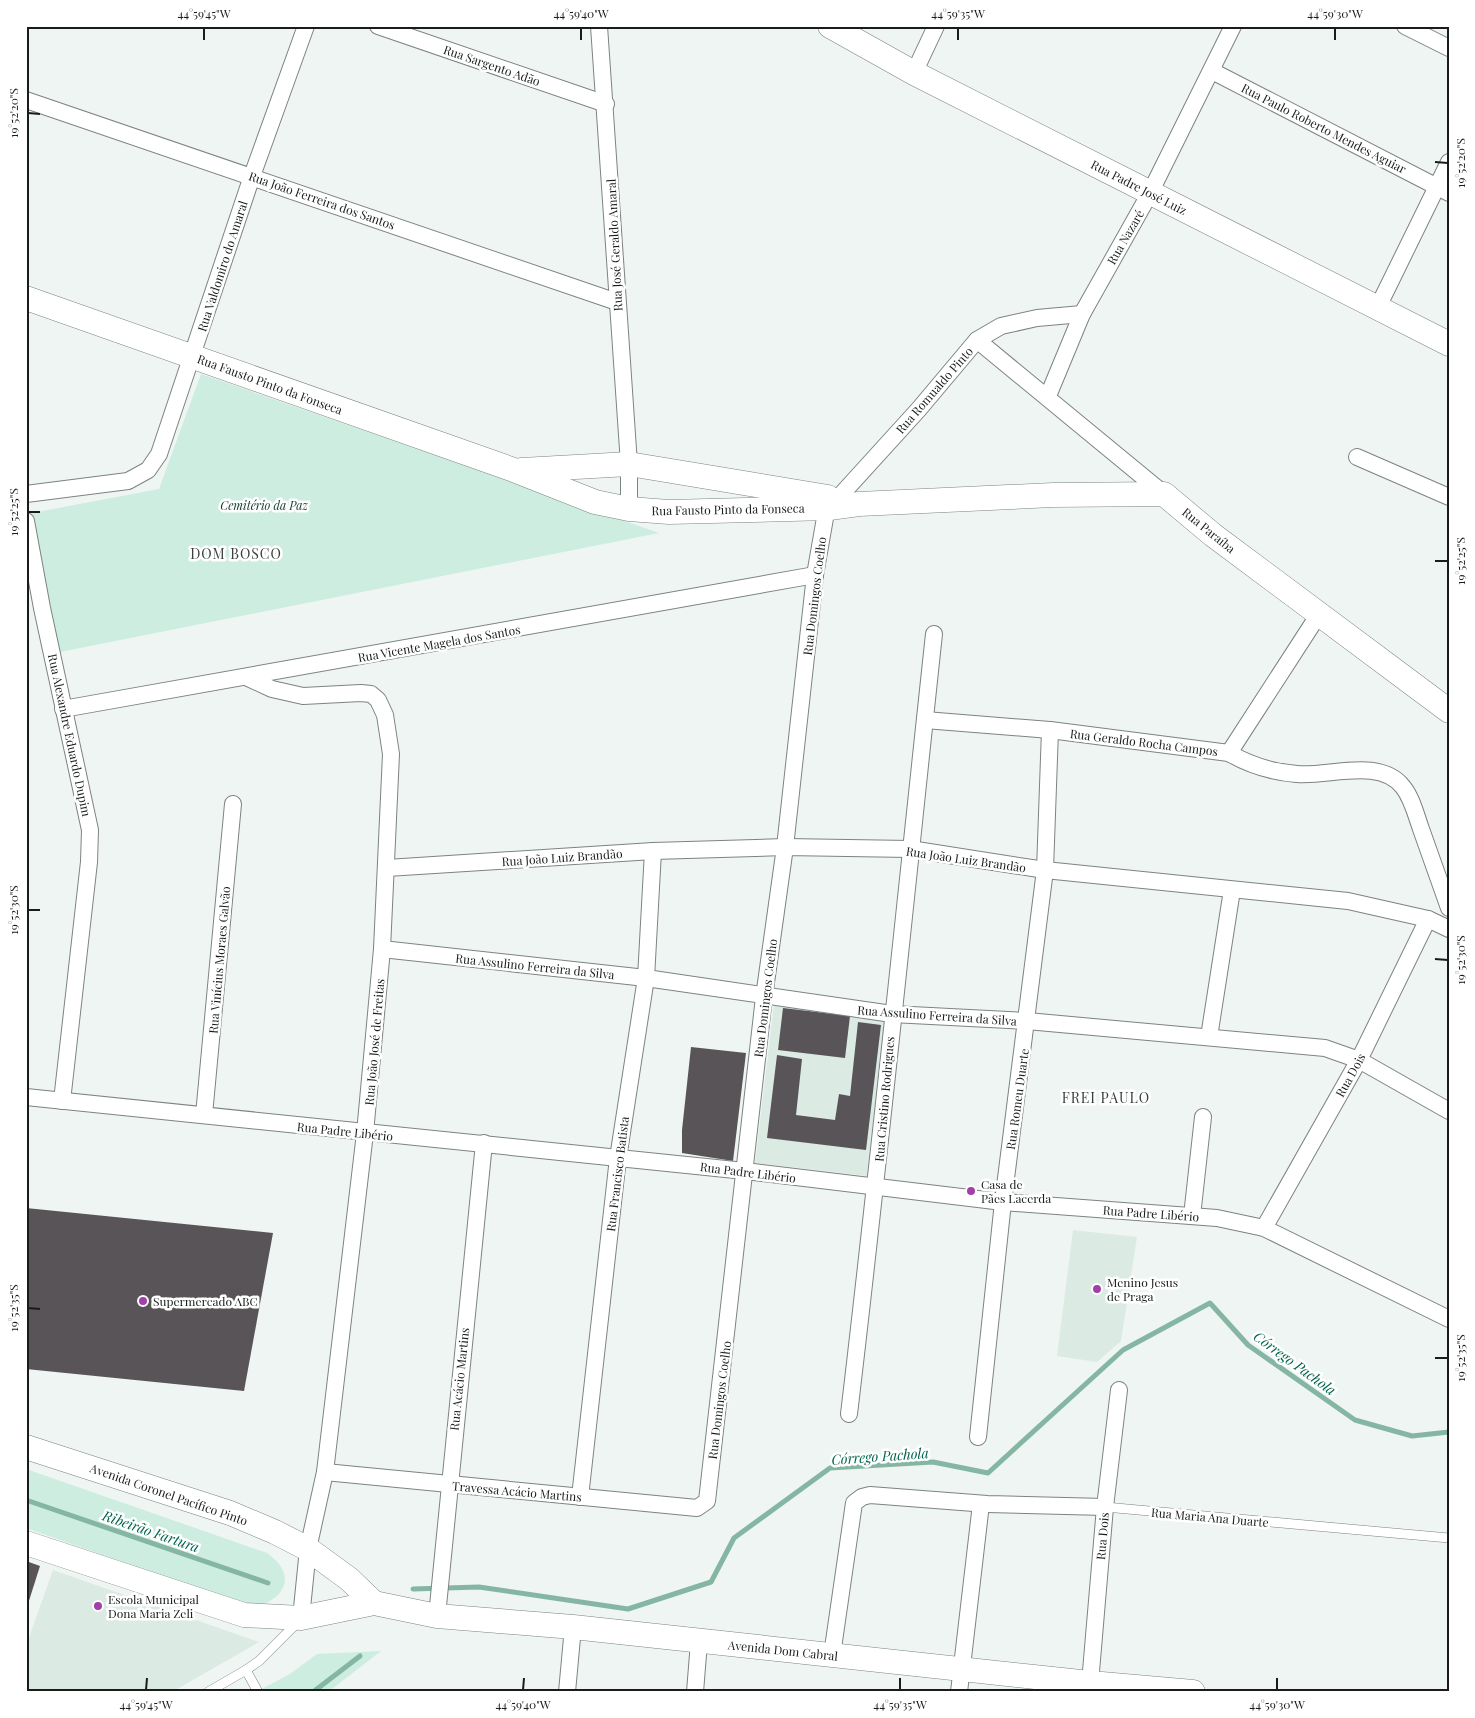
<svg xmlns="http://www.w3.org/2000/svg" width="1475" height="1718" viewBox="0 0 1475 1718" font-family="'Playfair Display',serif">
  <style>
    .built { fill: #dbebe4 }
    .green { fill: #cdede0 }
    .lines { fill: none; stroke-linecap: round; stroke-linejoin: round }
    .stream { stroke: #85b6a3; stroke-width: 5 }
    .building { fill: #585458 }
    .lane-casing { stroke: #7d8380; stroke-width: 10 }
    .street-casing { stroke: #7d8380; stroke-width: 18 }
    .secondary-casing { stroke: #7d8380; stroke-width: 25 }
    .lane { stroke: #fff; stroke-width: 9 }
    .street { stroke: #fff; stroke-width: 16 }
    .secondary { stroke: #fff; stroke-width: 24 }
    .ticks { fill: none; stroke: #191c1b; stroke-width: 2 }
    .poi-dot { fill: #a140a8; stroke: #fff; stroke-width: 2 }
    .labels { text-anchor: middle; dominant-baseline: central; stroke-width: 5; stroke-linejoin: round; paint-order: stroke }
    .street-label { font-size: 12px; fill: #191c1b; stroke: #fff }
    .park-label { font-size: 12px; font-style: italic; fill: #0f3b2d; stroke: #fff }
    .poi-label { font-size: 12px; fill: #191c1b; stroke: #fff; text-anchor: start }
    .neighbourhood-label { font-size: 14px; letter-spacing: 1px; fill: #393f3d; stroke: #fff }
    .water-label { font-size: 14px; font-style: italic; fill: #00634b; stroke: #fff }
    .neatline { fill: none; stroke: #191c1b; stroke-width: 2 }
    .ticks-label { font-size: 12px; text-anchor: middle; fill: #191c1b }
  </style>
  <rect width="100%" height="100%" fill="#eef5f2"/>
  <g class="built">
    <polygon points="774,1004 885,1017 867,1176 755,1163"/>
    <polygon points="1073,1230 1137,1237 1121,1341 1097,1362 1057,1356"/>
    <polygon points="53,1570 259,1642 172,1692 26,1692 26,1646"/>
  </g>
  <g class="green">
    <polygon points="201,374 659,533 55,653 32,513 159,489"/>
    <path d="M26 1469 267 1553C271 1556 276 1560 279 1564 296 1586 273 1605 251 1607L26 1528Z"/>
    <polygon points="381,1651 328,1692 256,1692 290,1674 317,1654"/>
  </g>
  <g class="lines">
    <g class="stream">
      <polyline points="26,1500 268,1583"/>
      <polyline points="413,1589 479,1587 628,1609 711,1582 734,1538 830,1468 933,1462 988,1473 1123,1350 1210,1303 1248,1345 1355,1420 1412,1436 1449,1432"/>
      <polyline points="313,1692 360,1656"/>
    </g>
  </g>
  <g class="building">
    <polygon points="783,1008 850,1016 845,1058 778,1050"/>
    <polygon points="858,1022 881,1025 866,1150 767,1138 777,1055 802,1059 796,1115 835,1120 839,1094 850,1096"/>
    <polygon points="691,1047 746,1053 733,1161 682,1153 682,1130"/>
    <polygon points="26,1208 273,1233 244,1391 26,1369"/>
    <polygon points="26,1561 40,1566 27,1607 26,1607"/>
  </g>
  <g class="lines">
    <defs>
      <g id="lane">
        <polyline points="1105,1507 1449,1538"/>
        <polyline points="208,1692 246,1670"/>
        <polyline points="258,1692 246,1670 259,1661 299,1621"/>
      </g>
      <g id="street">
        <polyline points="378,26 606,104"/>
        <polyline points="599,26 629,464 629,509"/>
        <polyline points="1405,26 1449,48"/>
        <polyline points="1212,71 1449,193"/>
        <polyline points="914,73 936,26"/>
        <polyline points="26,100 617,302"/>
        <polyline points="1378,307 1449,162"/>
        <polyline points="977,340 1164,494"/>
        <polyline points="1048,396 1082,314 1150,193 1233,26"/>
        <polyline points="1357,457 1449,497"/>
        <polyline points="26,494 128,481 148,470 159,454 252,176 306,26"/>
        <polyline points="26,521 42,608 90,830 89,862 62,1101"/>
        <polyline points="246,677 272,689 303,696 361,693 371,694 378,700 385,715 391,754 382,949 365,1133 325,1472 308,1549 301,1618"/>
        <polyline points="63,709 815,575"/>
        <path d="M925 720 1050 730 1229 753C1251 766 1272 772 1297 774 1329 777 1380 757 1403 787 1412 798 1416 815 1421 829 1430 855 1440 882 1449 908"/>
        <polyline points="1229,753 1319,614"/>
        <polyline points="387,868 653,851 785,847 910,849 1045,870 1348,901 1428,919 1449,929"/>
        <polyline points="382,949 646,978 892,1014 1027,1021 1325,1048 1359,1060 1449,1111"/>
        <polyline points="1209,1037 1232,890"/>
        <polyline points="26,1097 745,1171 1003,1202 1217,1218 1264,1228 1449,1319"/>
        <polyline points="204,1115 233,804"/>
        <polyline points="1192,1216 1203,1117"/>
        <polyline points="1264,1228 1359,1060 1428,919"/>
        <path d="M849 1414C880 1154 906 894 934 634"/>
        <polyline points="978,1437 1003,1202 1045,870 1050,730"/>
        <polyline points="325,1472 697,1508 707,1501 764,997 785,847 815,575 825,518 829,508 919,409 977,340 1001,326 1037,318 1082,314"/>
        <polyline points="580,1497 618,1158 646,978 653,851"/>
        <polyline points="437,1616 484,1143"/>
        <polyline points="832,1655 854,1503 862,1497 870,1495 987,1504 1105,1507"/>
        <polyline points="1090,1683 1105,1507 1119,1390"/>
        <polyline points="567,1692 573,1627"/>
        <polyline points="695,1692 699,1642"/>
        <polyline points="959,1692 981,1504"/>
      </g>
      <g id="secondary">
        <polyline points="830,26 914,73 1449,344"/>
        <polyline points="26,298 514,470 595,502 629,509 669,512 829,508 859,504 1053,495 1164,494 1213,535 1449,711"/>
        <polyline points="522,470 629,464 828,497"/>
        <polyline points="26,1447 230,1513 275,1532 308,1549 349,1579 374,1603"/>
        <polyline points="26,1543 244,1615 301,1618 374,1603 437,1616 573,1627 1090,1683 1193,1692"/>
      </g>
    </defs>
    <use href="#lane" class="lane-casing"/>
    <use href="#street" class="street-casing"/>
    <use href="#secondary" class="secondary-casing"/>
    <use href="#lane" class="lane"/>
    <use href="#street" class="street"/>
    <use href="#secondary" class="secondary"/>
  </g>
  <path class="ticks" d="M204 40V28M581 40V28M958 40V28M1335 40V28M28 113 40 114M1435 162 1448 163M28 512H40M1435 561H1448M28 910H40M1435 959 1448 960M28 1308 40 1309M1435 1358H1448M146 1690 147 1678M523 1690 524 1678M900 1690V1678M1277 1690V1678"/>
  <g class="poi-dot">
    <circle cx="971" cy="1191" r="5"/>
    <circle cx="1097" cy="1289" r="5"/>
    <circle cx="143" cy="1301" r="5"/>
    <circle cx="98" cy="1606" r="5"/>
  </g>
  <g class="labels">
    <g class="street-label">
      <text transform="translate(492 65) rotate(19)">Rua Sargento Adão</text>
      <text transform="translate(1324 128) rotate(27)">Rua Paulo Roberto Mendes Aguiar</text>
      <text transform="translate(1139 187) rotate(27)">Rua Padre José Luiz</text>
      <text transform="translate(322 200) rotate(19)">Rua João Ferreira dos Santos</text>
      <text transform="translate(1125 237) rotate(-60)">Rua Nazaré</text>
      <text transform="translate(614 245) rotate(-93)">Rua José Geraldo Amaral</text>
      <text transform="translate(222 266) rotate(-72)">Rua Valdomiro do Amaral</text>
      <text transform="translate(270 384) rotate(20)">Rua Fausto Pinto da Fonseca</text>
      <text transform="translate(934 390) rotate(-49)">Rua Romualdo Pinto</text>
      <text transform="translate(728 509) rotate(-1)">Rua Fausto Pinto da Fonseca</text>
      <text transform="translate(1209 530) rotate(39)">Rua Paraíba</text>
      <text transform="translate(814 596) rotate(-83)">Rua Domingos Coelho</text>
      <text transform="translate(439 643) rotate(-10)">Rua Vicente Magela dos Santos</text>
      <text transform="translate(70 735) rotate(78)">Rua Alexandre Eduardo Dupim</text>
      <text transform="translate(1144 742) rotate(7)">Rua Geraldo Rocha Campos</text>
      <text transform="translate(562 857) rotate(-4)">Rua João Luiz Brandão</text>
      <text transform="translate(966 859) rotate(8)">Rua João Luiz Brandão</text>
      <text transform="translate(219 960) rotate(-85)">Rua Vinícius Moraes Galvão</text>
      <text transform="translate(535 966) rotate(6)">Rua Assulino Ferreira da Silva</text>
      <text transform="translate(765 998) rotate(-83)">Rua Domingos Coelho</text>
      <text transform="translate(937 1015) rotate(4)">Rua Assulino Ferreira da Silva</text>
      <text transform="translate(374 1042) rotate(-85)">Rua João José de Freitas</text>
      <text transform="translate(1350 1075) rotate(-61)">Rua Dois</text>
      <text transform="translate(884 1099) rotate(-85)">Rua Cristino Rodrigues</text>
      <text transform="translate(1017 1099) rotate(-82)">Rua Romeu Duarte</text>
      <text transform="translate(345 1131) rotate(6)">Rua Padre Libério</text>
      <text transform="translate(748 1172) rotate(7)">Rua Padre Libério</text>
      <text transform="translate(617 1174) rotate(-83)">Rua Francisco Batista</text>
      <text transform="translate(1151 1213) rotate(4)">Rua Padre Libério</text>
      <text transform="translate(459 1379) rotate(-84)">Rua Acácio Martins</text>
      <text transform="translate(719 1400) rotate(-83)">Rua Domingos Coelho</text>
      <text transform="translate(517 1491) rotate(5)">Travessa Acácio Martins</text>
      <text transform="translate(169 1494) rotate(19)">Avenida Coronel Pacífico Pinto</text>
      <text transform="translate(1210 1517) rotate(5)">Rua Maria Ana Duarte</text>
      <text transform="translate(1102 1536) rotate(-85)">Rua Dois</text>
      <text transform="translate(783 1650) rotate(6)">Avenida Dom Cabral</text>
    </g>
    <g class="park-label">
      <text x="264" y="505">Cemitério da Paz</text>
    </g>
    <g class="poi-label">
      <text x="981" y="1184">Casa de<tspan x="981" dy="14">Pães Lacerda</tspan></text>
      <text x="1107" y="1282">Menino Jesus<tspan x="1107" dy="14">de Praga</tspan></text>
      <text x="153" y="1301">Supermercado ABC</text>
      <text x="108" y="1599">Escola Municipal<tspan x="108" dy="14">Dona Maria Zeli</tspan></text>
    </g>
    <g class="neighbourhood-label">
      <text x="236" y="553">DOM BOSCO</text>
      <text x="1106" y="1097">FREI PAULO</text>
    </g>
    <g class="water-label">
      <text transform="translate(1295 1363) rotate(36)">Córrego Pachola</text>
      <text transform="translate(880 1456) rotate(-4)">Córrego Pachola</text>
      <text transform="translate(151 1531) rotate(19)">Ribeirão Fartura</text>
    </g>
  </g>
  <rect width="1475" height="1718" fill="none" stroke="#ffffff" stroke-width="55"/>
  <rect x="28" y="28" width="1420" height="1662" class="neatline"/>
  <g class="ticks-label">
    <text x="204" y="18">44°59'45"W</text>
    <text x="581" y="18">44°59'40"W</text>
    <text x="958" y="18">44°59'35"W</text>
    <text x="1335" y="18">44°59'30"W</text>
    <text transform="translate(14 113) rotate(-90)" y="4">19°52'20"S</text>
    <text transform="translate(1461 163) rotate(-90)" y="4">19°52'20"S</text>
    <text transform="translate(14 512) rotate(-90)" y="4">19°52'25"S</text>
    <text transform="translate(1461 561) rotate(-90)" y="4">19°52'25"S</text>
    <text transform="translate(14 910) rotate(-90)" y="4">19°52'30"S</text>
    <text transform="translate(1461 960) rotate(-90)" y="4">19°52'30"S</text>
    <text transform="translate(14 1308) rotate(-90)" y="4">19°52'35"S</text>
    <text transform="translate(1461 1358) rotate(-90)" y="4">19°52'35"S</text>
    <text x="146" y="1709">44°59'45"W</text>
    <text x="523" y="1709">44°59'40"W</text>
    <text x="900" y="1709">44°59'35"W</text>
    <text x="1277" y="1709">44°59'30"W</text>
  </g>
</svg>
